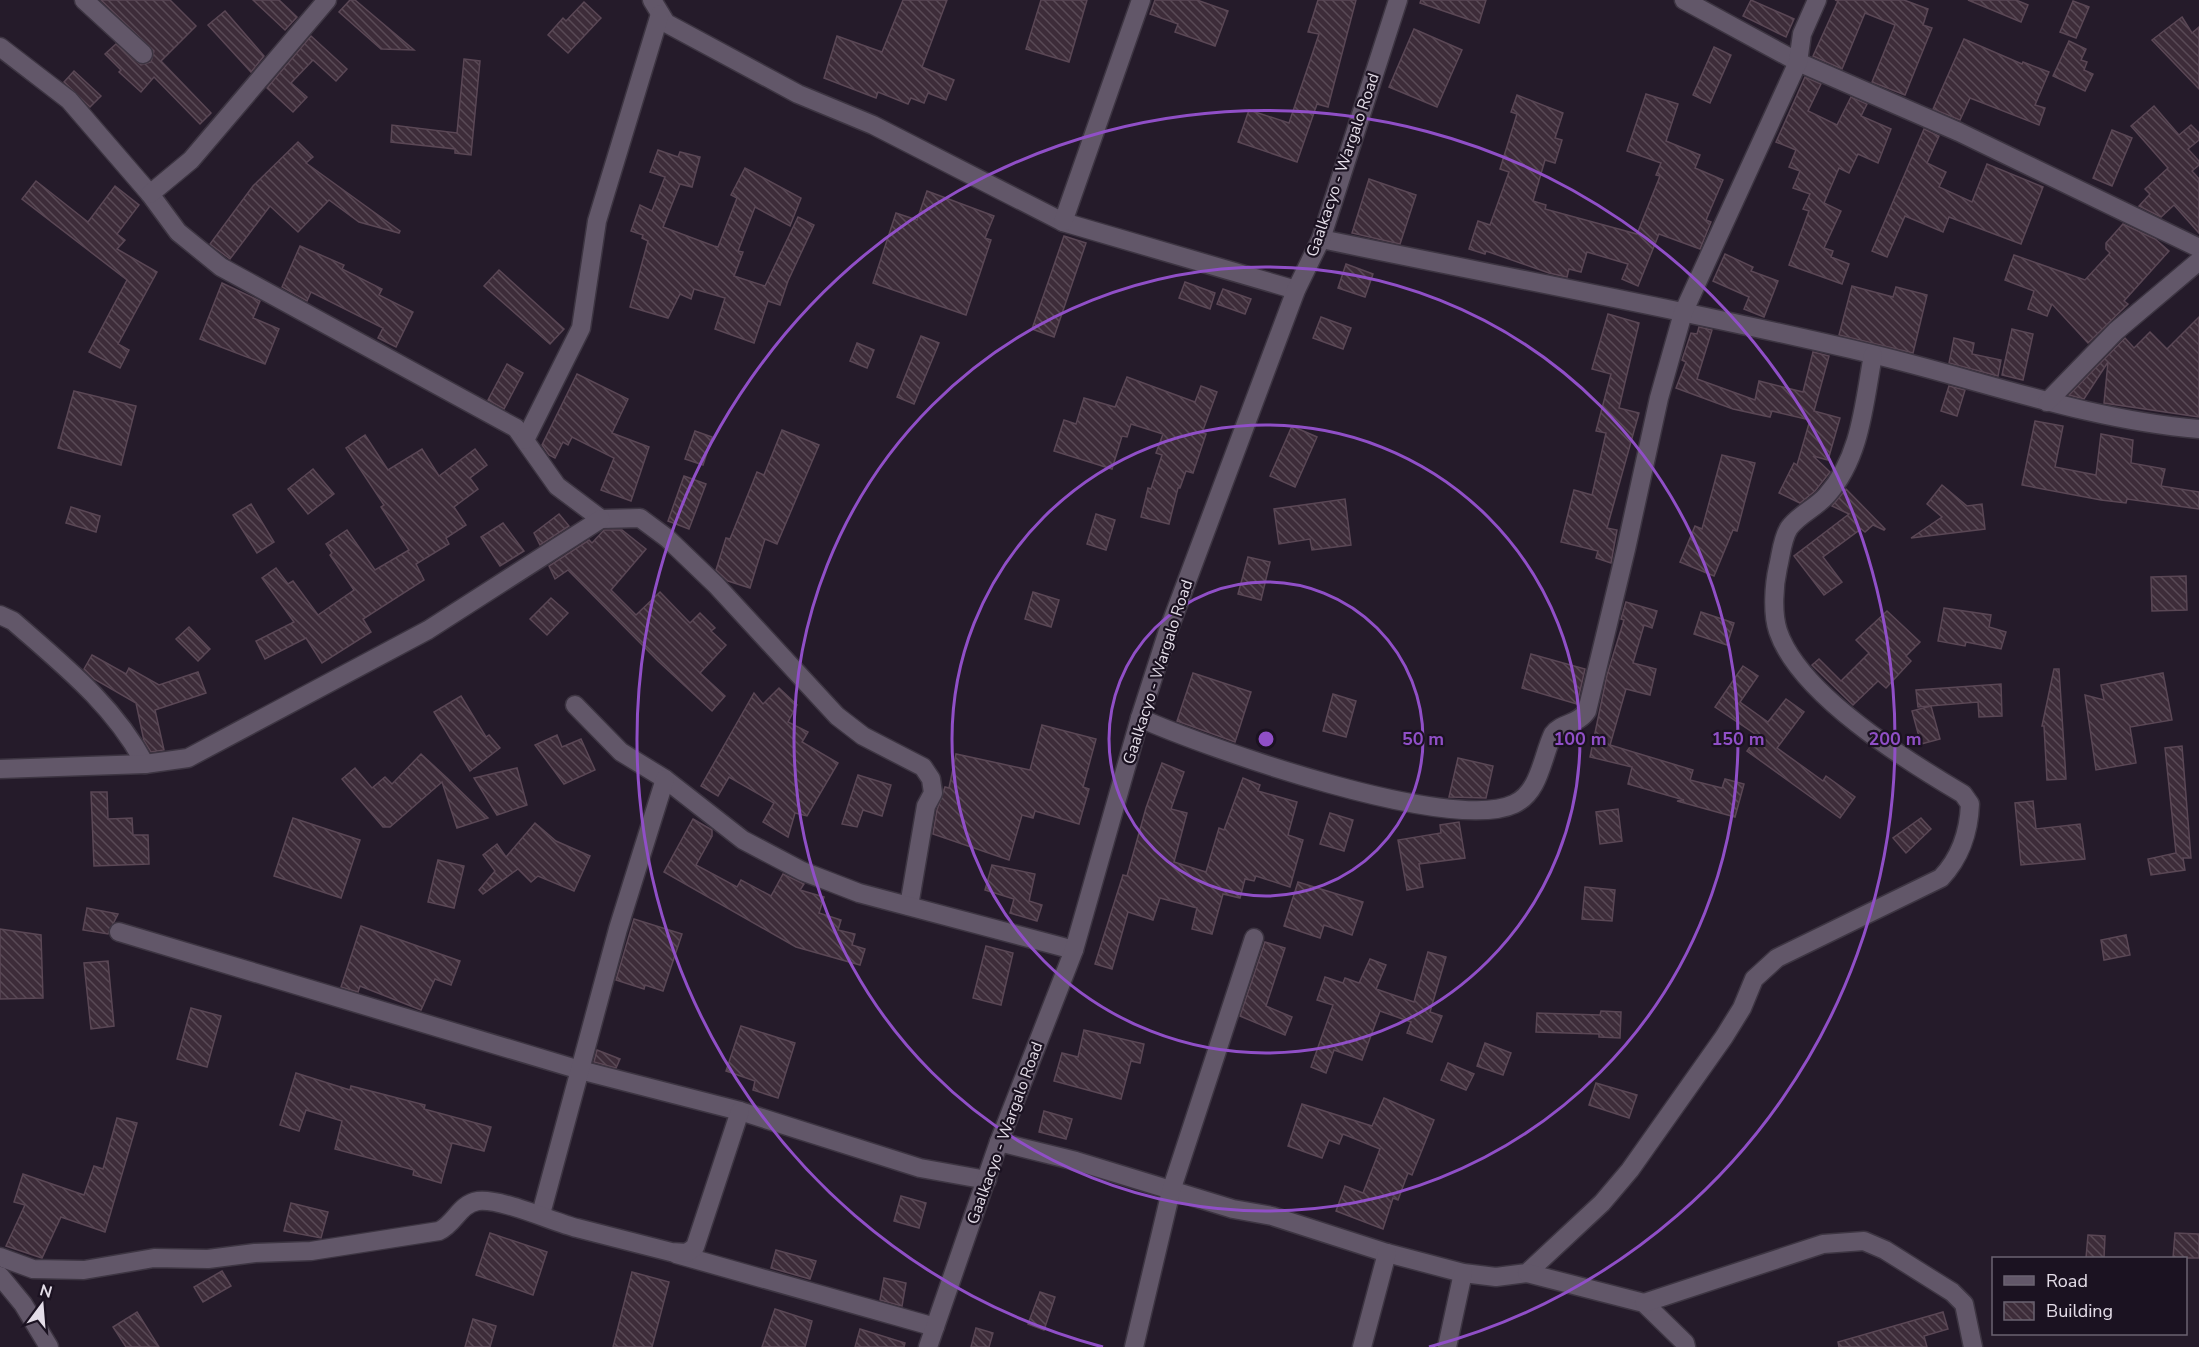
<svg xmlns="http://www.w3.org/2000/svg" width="2199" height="1347" viewBox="0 0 2199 1347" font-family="'Nunito Sans',sans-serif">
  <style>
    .building { fill: url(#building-back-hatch); stroke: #5a4755; stroke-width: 1.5 }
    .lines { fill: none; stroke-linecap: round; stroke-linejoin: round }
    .street-casing { stroke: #3d3542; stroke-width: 21 }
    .street { stroke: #625769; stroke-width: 18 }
    .ring { fill: none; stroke: #904fc7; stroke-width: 3 }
    .labels { text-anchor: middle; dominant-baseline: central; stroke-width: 4.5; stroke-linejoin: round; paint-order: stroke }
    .street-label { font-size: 16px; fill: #e4dde8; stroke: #1b1221 }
    .centre { fill: #904fc7; stroke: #1b1221; stroke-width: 3 }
    .ring-label { font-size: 18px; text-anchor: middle; font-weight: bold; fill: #904fc7; stroke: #1b1221; stroke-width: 4.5; stroke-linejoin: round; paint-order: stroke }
  </style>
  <defs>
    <pattern id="building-back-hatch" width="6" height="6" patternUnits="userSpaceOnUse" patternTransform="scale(1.5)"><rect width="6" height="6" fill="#3d2c39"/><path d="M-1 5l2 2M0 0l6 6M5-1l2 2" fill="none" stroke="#594a56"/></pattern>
  </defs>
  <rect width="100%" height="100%" fill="#251b2a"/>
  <g class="building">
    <polygon points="101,0 170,0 196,26 161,61 211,113 200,124 154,77 141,92 119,72 121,70 105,54 116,44 141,65 151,62 154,51"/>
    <polygon points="253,0 279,0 297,17 285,30"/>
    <polygon points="350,0 355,0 414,50 381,49 339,12"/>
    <polygon points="903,0 947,0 922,67 954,80 946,100 928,93 924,103 911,98 908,104 878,92 876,98 824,78 837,36 882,52"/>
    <polygon points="1041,0 1087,0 1069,62 1026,49"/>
    <polygon points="1155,0 1197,0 1228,11 1215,46 1175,32 1178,24 1150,14"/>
    <polygon points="1318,0 1356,0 1328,107 1317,104 1297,162 1238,142 1249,110 1289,123 1319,34 1308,32"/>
    <polygon points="1421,0 1486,0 1479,23 1420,3"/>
    <polygon points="1751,0 1794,19 1786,37 1743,16"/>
    <polygon points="1835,0 1904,0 1928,9 1923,25 1932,28 1905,95 1872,82 1895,25 1865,13 1842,69 1813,56 1838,1"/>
    <polygon points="1968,0 2016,0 2028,5 2021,22"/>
    <polygon points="2073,1 2089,7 2076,38 2060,32"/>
    <polygon points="584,2 601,18 568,53 548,35 563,18 566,21"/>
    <polygon points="225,11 264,56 251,72 208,25"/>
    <polygon points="2182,17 2192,33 2199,27 2199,89 2152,40"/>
    <polygon points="1414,29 1462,50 1437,107 1389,87"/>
    <polygon points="311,36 347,69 336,81 313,60 291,83 307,97 293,112 267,88"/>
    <polygon points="1964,39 2022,64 2023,62 2049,72 2035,105 2045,108 2039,125 1970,98 1960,120 1933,109"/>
    <polygon points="2069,41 2086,49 2081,60 2087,62 2084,70 2093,74 2085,91 2053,76"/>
    <polygon points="1714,47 1731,55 1710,103 1693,95"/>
    <polygon points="464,59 480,61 471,155 455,153 455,149 391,142 392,125 457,133"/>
    <polygon points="74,71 101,96 90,107 64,82"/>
    <polygon points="1805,77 1821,84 1808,111 1837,125 1851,97 1867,104 1861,116 1891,129 1878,163 1858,154 1849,173 1839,168 1824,203 1841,211 1824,248 1833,251 1831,257 1849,264 1842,284 1789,265 1809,211 1803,209 1810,194 1793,188 1800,171 1789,167 1796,150 1776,142"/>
    <polygon points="1646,94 1678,104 1666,141 1700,155 1695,168 1723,180 1706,220 1711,222 1700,249 1659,234 1638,286 1622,279 1628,264 1587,252 1581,272 1569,269 1567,277 1549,273 1486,251 1485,254 1469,249 1478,221 1490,225 1509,172 1500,169 1517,114 1511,112 1517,95 1563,113 1555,138 1562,140 1555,163 1545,160 1533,201 1546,205 1545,209 1637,234 1660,176 1656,175 1661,163 1627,151"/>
    <polygon points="2154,106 2179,135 2191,125 2199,133 2199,140 2188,149 2199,161 2199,165 2192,171 2199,179 2199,233 2174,205 2161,217 2139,206 2150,194 2145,189 2168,168 2131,126"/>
    <polygon points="1924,129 1939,136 1927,163 1946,172 1939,187 1972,202 1987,164 2043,187 2021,244 1949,217 1943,232 1905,216 1887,257 1872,251"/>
    <polygon points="2112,130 2132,138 2112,186 2093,178"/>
    <polygon points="298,142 313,157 306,163 400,231 399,233 359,222 329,200 298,232 270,206 230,259 210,244 253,186"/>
    <polygon points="658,150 678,157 680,152 700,157 692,187 680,184 663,227 714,246 718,247 737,198 731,195 745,168 801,198 790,226 755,207 738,251 743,252 734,276 765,286 798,217 814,225 788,281 780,305 768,301 754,343 715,329 725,298 694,289 691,299 680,294 668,318 630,307 648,241 642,238 643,235 631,231 640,205 652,211 665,177 650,172"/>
    <polygon points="1369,179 1416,195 1400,244 1352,233"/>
    <polygon points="36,181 88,222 115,186 139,205 117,234 125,240 117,249 157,272 118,344 129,350 120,368 89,352 127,280 22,199"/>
    <polygon points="927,191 994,216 985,238 991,240 966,315 873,283 896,213 917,220"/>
    <polygon points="2123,224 2155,239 2169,251 2124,301 2128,304 2088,343 2052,304 2047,316 2028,309 2034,291 2005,280 2014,255 2085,280 2110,253 2106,249 2106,243"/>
    <polygon points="1064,236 1086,243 1054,337 1032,329"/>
    <polygon points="300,246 344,265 342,269 382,289 379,295 413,312 396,347 378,338 383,328 311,292 307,301 282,287"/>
    <polygon points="1725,254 1753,267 1751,271 1778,281 1764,317 1744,309 1749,297 1713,281"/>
    <polygon points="1346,264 1373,274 1365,297 1338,288"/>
    <polygon points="499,270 564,329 550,344 484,286"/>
    <polygon points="1185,282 1215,293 1210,309 1179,298"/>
    <polygon points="222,283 260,301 253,318 279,329 265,364 200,339"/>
    <polygon points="1852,286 1893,297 1896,287 1927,295 1913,353 1839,335"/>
    <polygon points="1223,289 1251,299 1245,314 1217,304"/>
    <polygon points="1608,314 1639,323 1619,408 1639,413 1607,528 1617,530 1611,563 1596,558 1598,551 1561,542 1574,490 1592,495 1606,433 1596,431 1611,374 1592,369"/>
    <polygon points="1321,317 1351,328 1343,349 1313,338"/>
    <polygon points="2199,317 2199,417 2104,403 2108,362 2084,399 2069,395 2125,338 2134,348 2150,332 2167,349"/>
    <polygon points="1699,327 1712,330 1697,379 1755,400 1759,381 1803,392 1813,352 1829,356 1814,411 1840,418 1828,460 1813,456 1830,472 1815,491 1800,503 1779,493 1794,463 1797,465 1810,420 1772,411 1770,417 1733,409 1676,388 1686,362 1682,360 1691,333 1697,334"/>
    <polygon points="2012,329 2033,334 2023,380 2002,375"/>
    <polygon points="921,336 939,343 914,404 897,397"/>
    <polygon points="1954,338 1974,343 1972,354 2001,360 1998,376 1949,363"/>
    <polygon points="857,343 874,350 867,368 850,361"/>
    <polygon points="507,364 523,373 504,409 488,400"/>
    <polygon points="577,374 628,399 612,433 649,447 631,501 601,490 614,458 572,437 568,445 563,442 555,458 549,455 542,445"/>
    <polygon points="1127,377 1195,402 1201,386 1217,392 1202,433 1206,434 1193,473 1186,471 1180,488 1178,488 1169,524 1141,517 1148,488 1151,489 1162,455 1156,453 1163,434 1131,424 1127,437 1122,436 1112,469 1054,451 1064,420 1076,424 1084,398 1115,407"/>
    <polygon points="1949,386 1965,390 1957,416 1941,411"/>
    <polygon points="74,391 136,406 121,465 58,448"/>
    <polygon points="2035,421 2063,426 2055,467 2096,475 2101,434 2133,440 2131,463 2165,469 2161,486 2199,492 2199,509 2127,499 2126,503 2101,500 2022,485"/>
    <polygon points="1292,426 1317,437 1295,487 1270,476"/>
    <polygon points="782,430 819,445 777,544 765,539 750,588 728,581 716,570 726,538 730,539 757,472 764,475"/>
    <polygon points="695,431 712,437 703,465 685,459"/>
    <polygon points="365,435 388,470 422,449 439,476 475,449 487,465 470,478 478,489 454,507 466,525 446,538 449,544 416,564 424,580 363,619 371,632 322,663 306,638 265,659 256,641 294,622 262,578 276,568 288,584 293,581 318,615 354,590 330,555 332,553 326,544 347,530 375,570 409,550 381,507 384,505 346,448"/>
    <polygon points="1722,455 1755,463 1737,531 1733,530 1714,576 1680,562 1695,526 1702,529"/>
    <polygon points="313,469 334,494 308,514 288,489"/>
    <polygon points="684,476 706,484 689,529 668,521"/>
    <polygon points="1942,485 1967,506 1982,504 1985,529 1911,538 1942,517 1927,504"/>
    <polygon points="1846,489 1885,529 1884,530 1873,525 1865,532 1861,529 1823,557 1842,582 1824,595 1794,556 1849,514 1832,506"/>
    <polygon points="1345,499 1351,545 1312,550 1310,539 1279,544 1274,509"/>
    <polygon points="251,504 274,542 257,553 233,515"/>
    <polygon points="71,507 100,516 96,532 66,523"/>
    <polygon points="559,514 569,526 540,545 534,533"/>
    <polygon points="1096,514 1115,520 1106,550 1087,544"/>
    <polygon points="503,523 524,551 500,566 481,537"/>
    <polygon points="604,530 622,530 646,549 611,590 636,615 660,592 690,623 700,613 715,628 711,631 726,645 700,673 725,696 712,711 658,661 568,570 555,579 549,566 589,540 592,543"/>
    <polygon points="1248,557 1270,562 1261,600 1238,594"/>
    <polygon points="2186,576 2187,610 2152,611 2151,577"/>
    <polygon points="1033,592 1059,600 1051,627 1025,619"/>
    <polygon points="551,598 568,613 547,635 530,619"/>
    <polygon points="1626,602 1657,611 1652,628 1644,625 1633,663 1656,669 1650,695 1626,689 1610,745 1693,770 1690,780 1722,788 1725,779 1744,784 1735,817 1677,801 1684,800 1628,784 1632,767 1590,757 1607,675 1624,620 1621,619"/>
    <polygon points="1944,608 1991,615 1989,627 2006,632 2001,649 1966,642 1965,646 1938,641"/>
    <polygon points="1887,611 1920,642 1906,656 1911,661 1886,688 1878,681 1853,705 1812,665 1819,659 1841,681 1869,653 1856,640"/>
    <polygon points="1701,612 1734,623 1727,645 1694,634"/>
    <polygon points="189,627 210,649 198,661 176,639"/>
    <polygon points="1531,654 1585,669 1577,704 1522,688"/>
    <polygon points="92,655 126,674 129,668 159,685 198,672 206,693 155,710 164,750 151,752 144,741 136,703 94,679 84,669"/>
    <polygon points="1743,666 1758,676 1740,702 1768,722 1786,699 1804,712 1777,748 1823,781 1826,776 1855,797 1840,818 1747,751 1758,736 1715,707"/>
    <polygon points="2054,669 2059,669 2066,779 2047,780 2044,726 2042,726"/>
    <polygon points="1193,673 1251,692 1235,742 1177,721"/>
    <polygon points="2163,673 2172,720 2130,727 2136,763 2096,770 2085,695 2104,700 2101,685"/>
    <polygon points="2001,684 2002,716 1979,717 1978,702 1918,707 1916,690"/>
    <polygon points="779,688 797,705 788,722 808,732 802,742 838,763 807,816 795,813 788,837 763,822 774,803 729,777 718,796 701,786 754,693 763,704"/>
    <polygon points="1333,694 1356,701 1346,737 1323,731"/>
    <polygon points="461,696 486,737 489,735 500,748 470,771 434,712"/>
    <polygon points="1931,706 1940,739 1921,744 1912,711"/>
    <polygon points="1042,725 1096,739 1083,787 1089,789 1079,824 1035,811 1033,818 1022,815 1009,860 933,834 937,810 945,787 949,788 956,754 1030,770"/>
    <polygon points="557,735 562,747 581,739 595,770 564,784 535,745"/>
    <polygon points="2182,746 2191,858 2183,858 2185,870 2151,875 2148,859 2176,853 2165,748"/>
    <polygon points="421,754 447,778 488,818 457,828 442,782 390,827 383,827 342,779 355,768 372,788 385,777 392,784"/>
    <polygon points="1458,758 1493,766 1486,798 1449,797"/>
    <polygon points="1162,763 1184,772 1171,809 1187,813 1174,862 1206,872 1219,828 1224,830 1243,778 1260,785 1258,791 1297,802 1288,835 1303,840 1290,887 1256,876 1254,881 1245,879 1240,898 1223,894 1212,934 1192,929 1197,908 1160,898 1153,920 1128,912 1112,969 1095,964 1123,875 1127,876 1146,808"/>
    <polygon points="517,768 527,805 497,815 474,778"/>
    <polygon points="858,775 891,785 882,816 863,810 857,827 842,824"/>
    <polygon points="91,792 107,792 108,819 132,818 133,835 148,835 149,864 94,866"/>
    <polygon points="2033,801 2036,829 2080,824 2085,859 2021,865 2015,803"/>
    <polygon points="1618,809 1622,841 1600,844 1596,812"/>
    <polygon points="1330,813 1353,820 1344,851 1320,844"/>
    <polygon points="293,818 360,840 341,898 274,876"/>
    <polygon points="1921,818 1931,829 1906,853 1893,838"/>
    <polygon points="693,819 712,830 712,836 696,865 737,887 741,880 771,896 783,874 804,884 800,890 824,897 819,913 841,920 838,930 855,934 852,945 865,949 860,965 796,947 664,872"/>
    <polygon points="1459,822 1465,858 1419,864 1423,887 1407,890 1398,840 1441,833 1440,825"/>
    <polygon points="535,823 556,841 590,856 574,891 538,876 531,882 518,869 483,894 479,890 495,871 483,855 497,844 506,857"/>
    <polygon points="438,860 464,866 454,908 428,902"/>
    <polygon points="992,865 1035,874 1029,901 1042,905 1037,921 1010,913 1014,899 985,890"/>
    <polygon points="1298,882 1363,902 1352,935 1324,925 1320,938 1284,926"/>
    <polygon points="1585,887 1615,890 1612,921 1582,919"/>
    <polygon points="87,908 118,914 108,934 83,930"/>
    <polygon points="634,919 682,934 663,991 645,985 644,989 616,980"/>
    <polygon points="361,926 460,961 451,985 435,979 421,1010 360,986 358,992 341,987"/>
    <polygon points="0,929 41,935 43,998 0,999"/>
    <polygon points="2126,935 2130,955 2104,960 2101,940"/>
    <polygon points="1265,942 1285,948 1266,1006 1292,1017 1285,1035 1240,1016"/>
    <polygon points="986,946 1013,953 1001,1005 973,998"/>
    <polygon points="1428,952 1446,957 1430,1012 1442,1016 1432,1042 1407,1033 1411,1022 1380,1011 1362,1060 1334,1050 1326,1073 1311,1067 1333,1005 1317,1000 1325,977 1343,983 1345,978 1359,983 1370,959 1386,965 1376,989 1414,1002"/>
    <polygon points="108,961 114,1026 91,1029 84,963"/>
    <polygon points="191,1008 221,1016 207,1067 177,1059"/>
    <polygon points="1601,1011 1621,1012 1620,1038 1599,1037 1599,1034 1536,1032 1537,1013 1600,1015"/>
    <polygon points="741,1026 795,1043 778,1098 753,1090 755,1081 726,1071"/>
    <polygon points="1084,1030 1144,1044 1140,1063 1131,1061 1121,1099 1054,1081 1062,1053 1078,1057"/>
    <polygon points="1485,1043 1511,1053 1503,1075 1477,1066"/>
    <polygon points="597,1050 620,1059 616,1068 594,1062"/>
    <polygon points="1448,1063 1474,1074 1466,1090 1441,1080"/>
    <polygon points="296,1073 350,1090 351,1086 425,1105 424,1109 491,1127 484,1151 452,1143 441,1183 413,1175 414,1170 335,1149 342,1121 306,1110 299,1131 280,1125"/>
    <polygon points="1596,1083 1637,1095 1629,1118 1589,1105"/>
    <polygon points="1384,1098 1434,1120 1412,1175 1408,1173 1398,1200 1393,1198 1383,1229 1336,1211 1345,1186 1363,1193 1380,1149 1343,1134 1339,1144 1329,1140 1322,1158 1288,1146 1302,1104 1372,1126"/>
    <polygon points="1044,1111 1072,1119 1066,1139 1039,1132"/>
    <polygon points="117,1118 137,1123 105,1232 61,1217 42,1258 6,1246 25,1205 14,1202 23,1174 84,1195 94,1166 103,1169"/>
    <polygon points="901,1196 926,1203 919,1228 894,1221"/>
    <polygon points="291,1203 328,1212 321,1238 284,1231"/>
    <polygon points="490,1233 547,1252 533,1295 476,1275"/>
    <polygon points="2175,1233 2199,1234 2199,1258 2173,1258"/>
    <polygon points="2088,1235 2105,1236 2104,1258 2086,1258"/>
    <polygon points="776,1250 816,1261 810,1279 771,1268"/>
    <polygon points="222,1271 231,1286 203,1302 194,1287"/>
    <polygon points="632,1272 669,1282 652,1347 613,1347"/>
    <polygon points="884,1278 906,1283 902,1306 880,1300"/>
    <polygon points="1040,1292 1055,1297 1044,1330 1028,1324"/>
    <polygon points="775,1309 812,1321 805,1347 762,1347"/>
    <polygon points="137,1312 159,1347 126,1347 113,1327"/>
    <polygon points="1943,1312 1948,1329 1924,1336 1927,1347 1839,1347 1838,1342"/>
    <polygon points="473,1319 496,1326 490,1347 465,1347"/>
    <polygon points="976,1328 993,1333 989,1347 971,1347"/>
    <polygon points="860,1329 905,1343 904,1347 855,1347"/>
  </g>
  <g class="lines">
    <defs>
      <g id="street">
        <polyline points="84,0 143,54"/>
        <polyline points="652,0 666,23 798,94 873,125 1063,222 1296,290"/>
        <polyline points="1684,0 1798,62 1959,132 2199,248"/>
        <polyline points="0,47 69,100 150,194 178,232 221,267 516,428 557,486 601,519 640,518 667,538 716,585 837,716 863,736 923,767 931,779 933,793 926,806 909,906"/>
        <polyline points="150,194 191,160 327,0"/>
        <polyline points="1063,222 1141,0"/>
        <path d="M1321 239C1505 277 1690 311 1872 354 1981 380 2087 420 2199 429"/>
        <polyline points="2047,402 2116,331 2199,261"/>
        <polyline points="525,440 581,328 597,221 660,14"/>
        <path d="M0 615 13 621C62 664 114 705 145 764"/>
        <polyline points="575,705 621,752 665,779 743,840 802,871 859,893 1074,950"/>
        <path d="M1140 718C1207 748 1451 834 1514 804 1540 792 1542 757 1553 734 1562 722 1578 725 1587 711L1626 549 1659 398 1683 313 1798 62 1802 34 1817 0"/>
        <polyline points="0,769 145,764 188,758 428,630 601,519"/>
        <polyline points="119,932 580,1070 740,1111 920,1168 987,1180"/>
        <path d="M999 1142 1076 1161 1233 1209 1272 1216 1387 1253 1463 1273 1496 1277 1527 1273 1602 1203 1630 1170 1724 1037 1742 1008 1754 979 1777 958 1941 878C1960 858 1969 831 1970 804L1963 794C1907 761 1799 694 1778 631 1772 613 1774 585 1778 567 1781 555 1782 539 1789 528 1799 514 1816 508 1827 495 1861 457 1864 403 1873 355"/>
        <polyline points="541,1214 618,929 665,779"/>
        <polyline points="676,1254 935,1327"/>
        <path d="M0 1257 33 1269 84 1270 154 1258 208 1259 255 1253 311 1251 439 1231C455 1224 459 1204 478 1201 501 1198 553 1222 577 1228 608 1236 640 1244 671 1252L687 1253 695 1247 740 1111"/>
        <polyline points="1527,1273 1644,1303 1685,1343 1686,1347"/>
        <polyline points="0,1276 23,1304 49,1347"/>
        <polyline points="1644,1303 1823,1244 1864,1241 1885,1250 1952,1292 1964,1304 1973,1347"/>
        <polyline points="928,1347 999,1142 1074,950 1140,718 1167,634 1296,290 1321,239 1398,0"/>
        <polyline points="1134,1347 1171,1191 1254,938"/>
        <polyline points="1362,1347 1387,1253"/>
        <polyline points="1447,1347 1463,1273"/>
      </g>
    </defs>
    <use href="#street" class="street-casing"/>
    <use href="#street" class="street"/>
  </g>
  <g class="ring">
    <circle cx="1266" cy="739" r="157"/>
    <circle cx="1266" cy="739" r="314"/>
    <circle cx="1266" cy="739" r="472"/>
    <path d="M1103 1347A629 629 0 1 1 1429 1347"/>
  </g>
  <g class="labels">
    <g class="street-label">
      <text transform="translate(1343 165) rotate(-71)">Gaalkacyo - Wargalo Road</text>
      <text transform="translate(1158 672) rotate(-72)">Gaalkacyo - Wargalo Road</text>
      <text transform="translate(1005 1133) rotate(-70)">Gaalkacyo - Wargalo Road</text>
    </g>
  </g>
  <circle cx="1266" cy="739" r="9" class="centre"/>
  <g class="ring-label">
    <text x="1423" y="745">50 m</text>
    <text x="1580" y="745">100 m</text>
    <text x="1738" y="745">150 m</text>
    <text x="1895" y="745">200 m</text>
  </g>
  <rect x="1992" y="1257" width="195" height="78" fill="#1b1221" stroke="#6b6371" stroke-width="1.5"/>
  <rect x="2004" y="1276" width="30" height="9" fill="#625769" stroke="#6b6371" stroke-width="1.5"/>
  <text x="2046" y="1287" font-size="18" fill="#e4dde8">Road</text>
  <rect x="2004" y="1302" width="30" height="18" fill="url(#building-back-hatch)" stroke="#6b6371" stroke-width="1.5"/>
  <text x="2046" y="1317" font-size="18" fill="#e4dde8">Building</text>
  <g transform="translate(42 1305) rotate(16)" stroke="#1b1221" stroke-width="4.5" paint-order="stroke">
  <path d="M0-4.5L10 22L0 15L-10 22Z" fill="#e4dde8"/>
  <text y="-9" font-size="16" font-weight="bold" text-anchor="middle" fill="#e4dde8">N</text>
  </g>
</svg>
